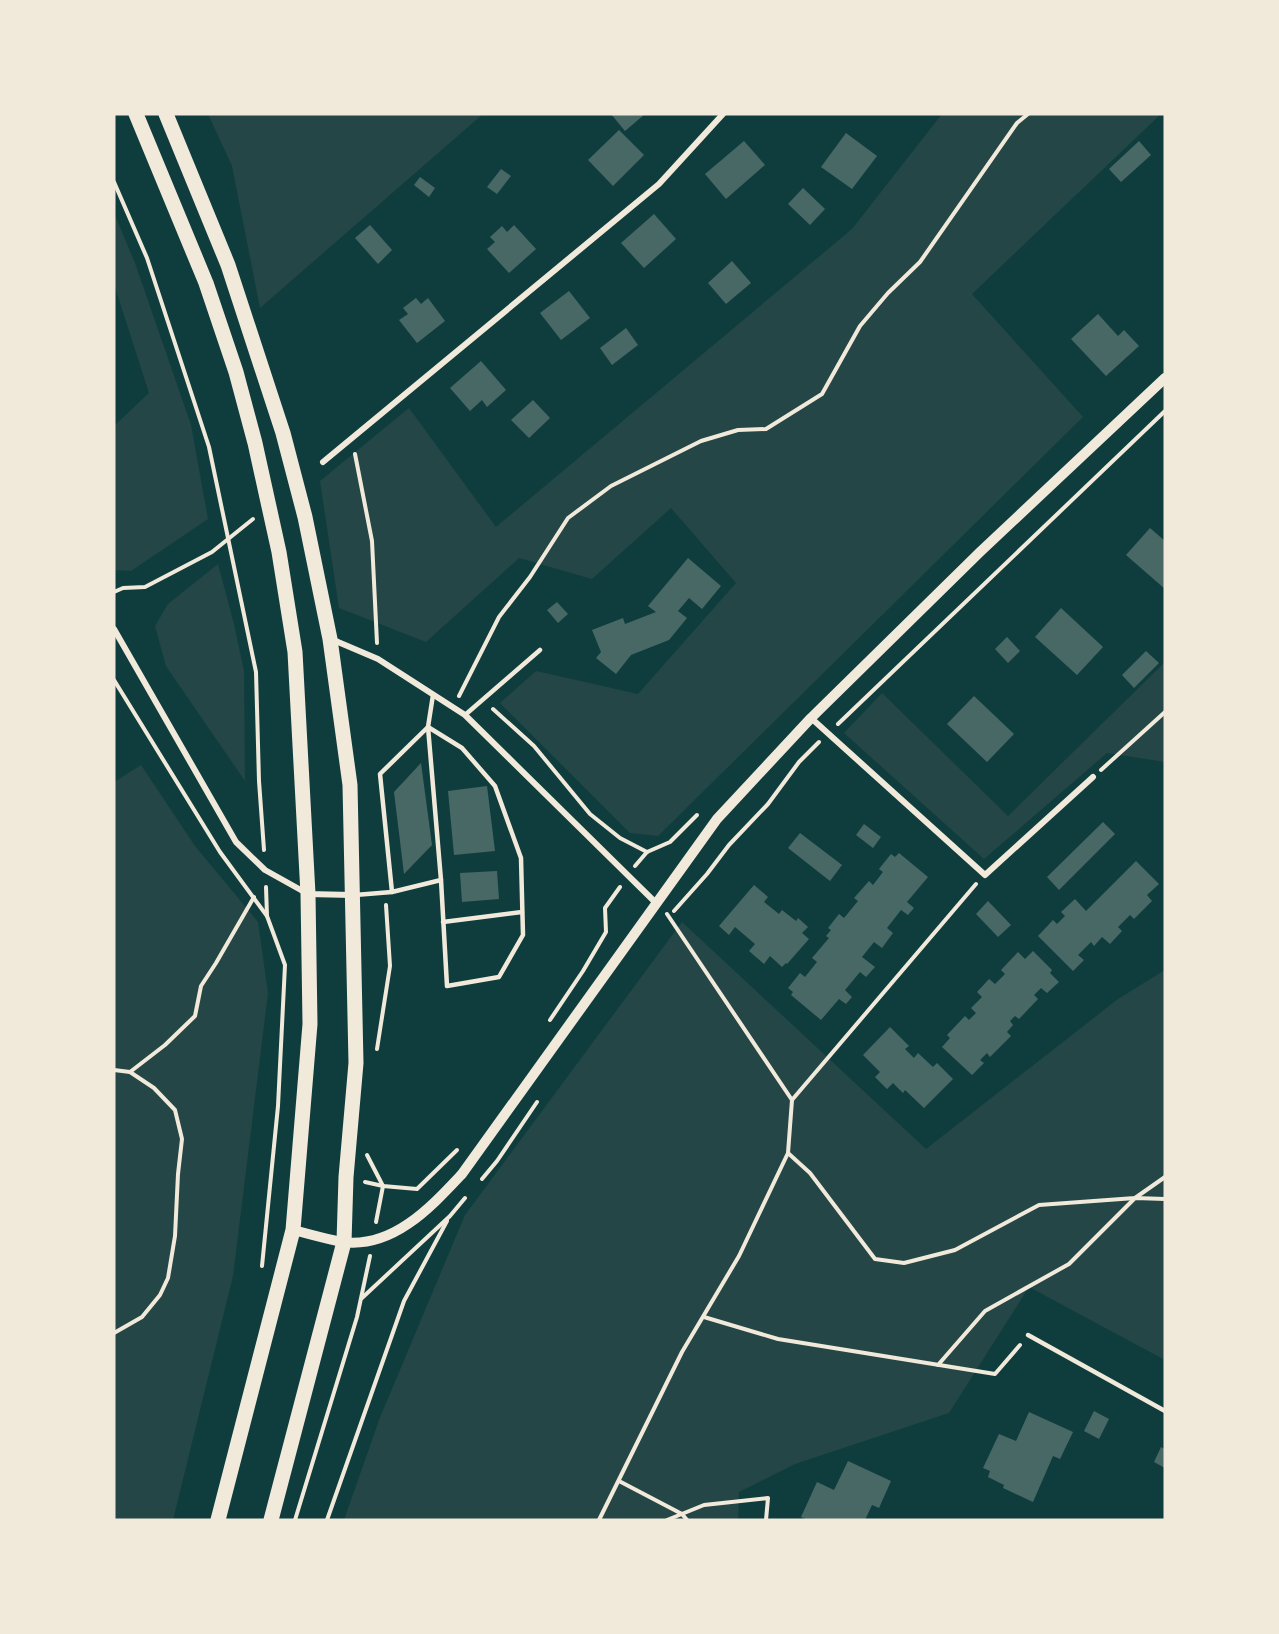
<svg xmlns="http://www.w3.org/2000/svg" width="1279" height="1634" viewBox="0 0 1279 1634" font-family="'IBM Plex Serif',serif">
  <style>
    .green { fill: #244646 }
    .building { fill: #486865 }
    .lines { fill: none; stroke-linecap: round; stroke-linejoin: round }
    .path { stroke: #f1e9da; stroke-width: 4 }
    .service { stroke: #f1e9da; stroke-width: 4.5 }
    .minor { stroke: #f1e9da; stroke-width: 6 }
    .tertiary { stroke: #f1e9da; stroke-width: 10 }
    .primary { stroke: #f1e9da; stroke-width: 15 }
  </style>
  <rect width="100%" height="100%" fill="#0f3d3e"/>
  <g class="green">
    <polygon points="208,114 483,114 260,308 232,166"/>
    <polygon points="942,114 1161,114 972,294 1083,417 658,836 630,833 500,703 536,671 638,694 736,583 671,508 592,579 519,558 426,642 339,608 320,481 409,408 496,527 852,229"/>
    <polygon points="114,213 135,263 191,425 208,519 131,571 114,570 114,426 149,393 114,284"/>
    <polygon points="218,564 234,624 244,671 245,781 166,666 155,626 168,604"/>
    <polygon points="1165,662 1165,762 1107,753 984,859 844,733 882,693 1008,816"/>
    <polygon points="141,765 195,846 258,922 268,993 233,1276 173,1520 114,1520 114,782"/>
    <polygon points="682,922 926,1149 1118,999 1165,970 1165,1360 1029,1287 949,1413 795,1464 739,1492 738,1520 344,1520 379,1420 465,1215"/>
  </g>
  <g class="building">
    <polygon points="611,114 645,114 625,131"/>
    <polygon points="619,130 644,155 613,186 588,160"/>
    <polygon points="846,133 877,156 852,189 821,167"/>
    <polygon points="744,141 765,165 726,199 705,174"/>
    <polygon points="1139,141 1151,155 1121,182 1109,169"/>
    <polygon points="501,169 511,176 497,194 487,187"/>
    <polygon points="420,177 435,188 429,197 414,185"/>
    <polygon points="803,188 825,209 810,225 788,204"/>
    <polygon points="654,214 676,239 644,268 621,243"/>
    <polygon points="370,225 392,250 378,264 355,238"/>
    <polygon points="514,225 536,249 509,273 487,249 495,242 490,237 502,226 507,232"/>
    <polygon points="732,261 751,283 726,304 708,283"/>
    <polygon points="569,291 590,318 561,340 540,313"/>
    <polygon points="416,298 421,304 428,298 445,321 417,343 399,320 408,314 403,308"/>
    <polygon points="1098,314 1118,336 1124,330 1139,346 1106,376 1071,339"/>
    <polygon points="626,328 638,345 612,365 600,348"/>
    <polygon points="481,361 506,390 487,407 482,400 470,411 450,388"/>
    <polygon points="533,400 550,418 529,438 511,420"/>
    <polygon points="1150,528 1165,541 1165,589 1126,555"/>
    <polygon points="688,558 721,586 702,609 689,598 678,611 687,618 669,640 631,655 616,674 596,658 601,652 592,630 623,618 625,624 656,612 648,606"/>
    <polygon points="557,602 568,614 558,623 547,610"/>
    <polygon points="1061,608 1103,647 1077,675 1035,637"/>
    <polygon points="1007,637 1020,651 1008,663 995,649"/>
    <polygon points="1146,651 1159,663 1134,688 1122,675"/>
    <polygon points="974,696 1014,734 987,762 947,724"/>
    <polygon points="421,763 432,845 404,874 394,792"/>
    <polygon points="487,786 495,851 454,855 448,791"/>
    <polygon points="1103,822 1115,834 1059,890 1047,877"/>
    <polygon points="864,824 881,837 873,848 856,835"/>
    <polygon points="800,833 842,865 830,881 788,848"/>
    <polygon points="899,853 928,877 907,902 914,908 908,915 901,910 887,928 893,933 882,948 874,942 862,957 875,967 866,977 860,972 845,990 852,997 846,1004 839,999 821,1020 791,995 793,992 788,988 800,973 805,977 817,962 812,958 829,938 826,936 831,930 828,928 839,914 844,918 858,901 854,898 869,881 873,885 883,872 879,869 891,854 895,857"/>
    <polygon points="1136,861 1159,884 1147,895 1152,901 1134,919 1130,915 1118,927 1122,931 1110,944 1102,937 1094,946 1091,942 1078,955 1084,960 1073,971 1038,936 1053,920 1057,924 1065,916 1061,912 1075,899 1086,911"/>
    <polygon points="497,871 499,899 462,902 460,873"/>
    <polygon points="754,885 768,897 764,902 779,914 782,910 796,921 798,918 808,927 802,933 809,939 787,964 786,963 782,967 770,956 764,964 749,951 755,944 735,927 729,935 719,926"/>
    <polygon points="988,901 1011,925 998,937 976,914"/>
    <polygon points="1033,951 1052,970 1050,973 1059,982 1047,993 1041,988 1034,995 1038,999 1019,1019 1015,1016 1010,1021 1013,1025 1007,1032 1011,1036 990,1057 987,1053 980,1060 984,1063 972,1075 942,1047 950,1038 947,1035 965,1016 969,1020 976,1013 971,1008 982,997 977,992 989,979 995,984 1005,974 1001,970 1018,952 1025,959"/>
    <polygon points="890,1027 909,1046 905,1049 914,1058 918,1053 933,1067 937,1063 953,1079 924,1108 905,1090 903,1093 893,1083 887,1089 875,1077 880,1072 863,1055"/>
    <polygon points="1094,1411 1109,1419 1099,1439 1084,1431"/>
    <polygon points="1029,1412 1073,1432 1060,1459 1053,1456 1033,1502 1003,1488 1004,1485 988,1477 990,1471 983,1468 999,1434 1016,1441"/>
    <polygon points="1161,1447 1165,1449 1165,1468 1154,1462"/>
    <polygon points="848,1461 891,1481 879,1508 872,1505 865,1520 808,1520 801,1517 817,1482 834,1490"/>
  </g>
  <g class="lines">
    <g class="path">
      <polyline points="114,182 147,258 209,447 256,672 259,781 264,850"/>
      <polyline points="355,454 372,541 377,643"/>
      <polyline points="114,592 123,588 145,587 212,552 253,519"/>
      <polyline points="114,680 220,852 267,916"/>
      <polyline points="459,696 499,617 530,577 568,518 611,486 701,441 738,430 766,429 822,394 860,326 888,293 920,262 1017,123 1028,114"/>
      <polyline points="493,709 534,746 590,814 620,838 647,852"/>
      <polyline points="838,724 1165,411"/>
      <polyline points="1101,770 1165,712"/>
      <polyline points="635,866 647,852 670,842 697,815"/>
      <polyline points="674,911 707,874 729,845 768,804 799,762 819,742"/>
      <polyline points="667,914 792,1100"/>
      <polyline points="550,1020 583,971 606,932 605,908 620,887"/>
      <polyline points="377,1049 390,966 386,905"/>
      <polyline points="114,1070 130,1072 154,1088 175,1110 182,1139 178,1174 175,1236 168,1278 160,1295 142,1317 114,1333"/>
      <polyline points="130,1072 165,1045 195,1016 201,986 216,963 254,897"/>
      <polyline points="788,1153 810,1173 875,1259 904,1263 955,1250 1039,1205 1135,1198 1165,1177"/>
      <polyline points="367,1155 383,1186 417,1189 457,1150"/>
      <polyline points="482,1179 497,1161 537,1102"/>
      <polyline points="365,1182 383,1186 376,1222"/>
      <polyline points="262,1266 278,1106 285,965 267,916 266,887"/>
      <polyline points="362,1298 450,1216 465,1198"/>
      <polyline points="704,1317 778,1339 995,1374 1020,1345"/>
      <polyline points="938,1365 985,1311 1069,1264 1135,1198 1165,1199"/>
      <polyline points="619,1481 682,1514 687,1520"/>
      <polyline points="295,1520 357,1317 370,1256"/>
      <polyline points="327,1520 404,1301 447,1221"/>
      <polyline points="599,1520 682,1352 739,1256 788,1153 792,1100 976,884"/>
      <polyline points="667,1520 704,1505 768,1498 766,1520"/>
    </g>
    <g class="service">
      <polyline points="465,715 540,650"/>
      <polyline points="392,892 380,774 428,727 462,748 495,786 521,858 523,935 499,977 447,986 441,880"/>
      <polyline points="355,895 392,892 441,880 428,727 433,695"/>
      <polyline points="443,922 522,912"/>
      <polyline points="1028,1335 1165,1411"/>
    </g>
    <g class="minor">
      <polyline points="323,462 659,184 723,114"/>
      <polyline points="114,629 236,842 265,870 308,894 352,895"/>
      <polyline points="331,639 378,659 465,715 656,903"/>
      <polyline points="811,718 985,875 1093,777"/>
    </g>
    <path class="tertiary" d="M293 1230C309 1234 326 1239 342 1242 393 1249 431 1207 462 1174L717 819 811 718 980 552 1165 378"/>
    <g class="primary">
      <polyline points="136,114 206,283 236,372 255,443 279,552 295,652 308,894 310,1024 293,1230 218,1520"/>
      <polyline points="166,114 228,265 283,433 305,517 330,639 350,785 356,1063 346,1177 344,1242 271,1520"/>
    </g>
  </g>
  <rect width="1279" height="1634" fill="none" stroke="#f1e9da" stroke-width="231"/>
</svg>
